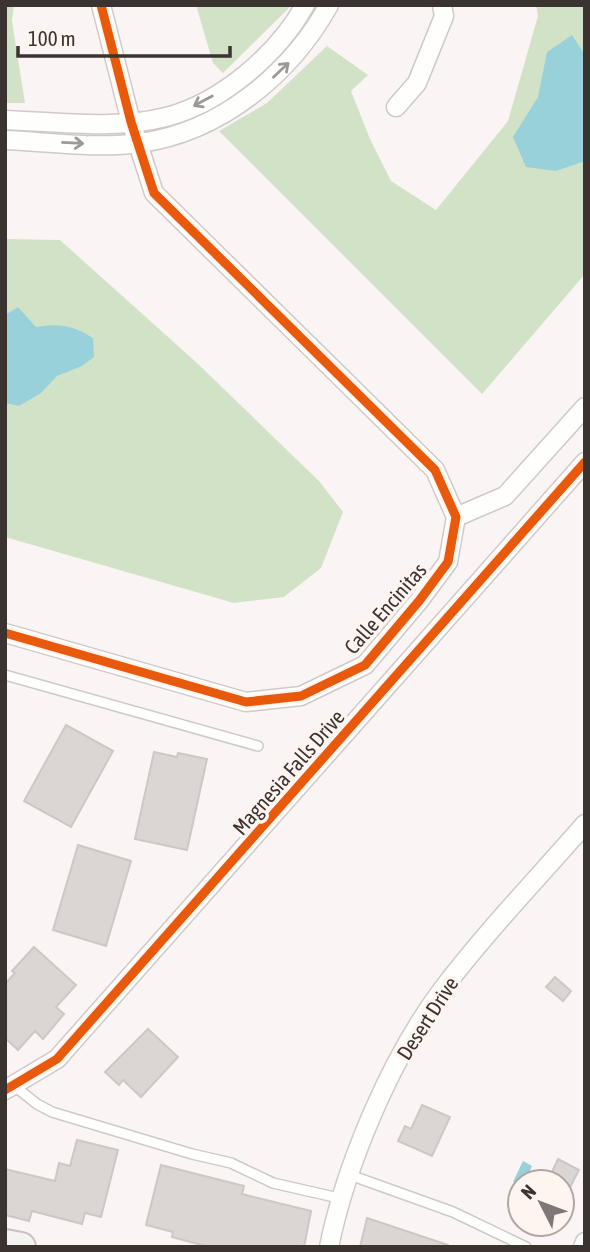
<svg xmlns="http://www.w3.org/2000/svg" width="590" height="1252" viewBox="0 0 590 1252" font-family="'Asap Condensed',sans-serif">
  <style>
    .green { fill: #d2e2c7 }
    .water { fill: #99d1db }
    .building { fill: #dbd5d4; stroke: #cdc7c5; stroke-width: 2 }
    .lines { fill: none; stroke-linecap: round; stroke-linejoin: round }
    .service-casing { stroke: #cfcac8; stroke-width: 12 }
    .minor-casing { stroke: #cfcac8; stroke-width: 21 }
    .primary-casing { stroke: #cbbfc0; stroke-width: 32 }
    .service { stroke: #fefefd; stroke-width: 9 }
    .minor { stroke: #fefefd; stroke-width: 18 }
    .primary { stroke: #f7f2f2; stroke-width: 28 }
    .cycleway-casing { stroke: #fef4f0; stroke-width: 13 }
    .cycleway { stroke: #e8590c; stroke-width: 9 }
    .oneway { stroke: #9c9896 }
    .labels { text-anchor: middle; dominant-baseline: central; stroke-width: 7; stroke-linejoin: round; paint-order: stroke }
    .street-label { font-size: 21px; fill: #3a3330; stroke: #fef4f0 }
  </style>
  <rect width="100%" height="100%" fill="#faf5f4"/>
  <g class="green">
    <polygon points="5,5 14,5 12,21 25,103 5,103"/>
    <polygon points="196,5 292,5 223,73 213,63"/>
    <polygon points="536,5 585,5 585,274 482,394 219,131 267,103 327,46 368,75 351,91 370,139 391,181 436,210 508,121 538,16"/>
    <polygon points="5,239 60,240 197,363 319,481 343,512 321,568 284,597 234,603 5,537"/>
  </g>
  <g class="water">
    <polygon points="572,35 585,55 585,161 556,171 526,167 513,137 538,97 547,52"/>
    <path d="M18 307 36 327C59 323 73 325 93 338L94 357 82 366 57 376 41 393 19 406 5 403V315Z"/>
    <polygon points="523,1161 532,1166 525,1182 520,1182 520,1185 513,1182"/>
  </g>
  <g class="building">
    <polygon points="66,725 113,751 71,827 24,801"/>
    <polygon points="154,752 177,757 178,753 207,759 187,850 135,839"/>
    <polygon points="78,845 131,861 106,946 53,930"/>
    <polygon points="34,947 76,985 56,1007 64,1014 43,1039 35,1031 18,1050 5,1038 5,984 15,973 12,971"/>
    <polygon points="555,977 571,991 563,1001 546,987"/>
    <polygon points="148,1029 178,1057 141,1097 123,1080 119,1085 105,1072"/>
    <polygon points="422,1105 450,1117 432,1156 398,1141 405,1126 411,1129"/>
    <polygon points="77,1140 118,1150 101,1217 85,1213 82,1224 32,1211 29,1221 5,1215 5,1169 55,1181 59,1163 70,1166"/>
    <polygon points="558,1159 579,1170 562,1203 562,1182 547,1182"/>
    <polygon points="161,1165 244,1186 242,1194 311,1211 304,1247 209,1247 172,1237 173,1232 146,1225"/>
    <polygon points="367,1218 448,1245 448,1247 360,1247"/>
  </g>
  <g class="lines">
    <defs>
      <g id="service">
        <polyline points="5,675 258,746"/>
        <polyline points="13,1085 37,1104 52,1112 192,1154 231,1163 273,1183 343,1199"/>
        <polyline points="350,1175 453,1212 526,1247"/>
      </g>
      <g id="minor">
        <polyline points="396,107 417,83 444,16 442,5"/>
        <path d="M5 120C57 122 115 130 166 117 221 103 278 54 305 5"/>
        <path d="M5 140C49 142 96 149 140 143 220 132 290 75 329 5"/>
        <polyline points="456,517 505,496 585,407"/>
        <polyline points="5,633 246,702 301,696 365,665 419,601 448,562 456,517 435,470 154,193 131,122 101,5"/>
        <polyline points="5,1090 57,1059 585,462"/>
        <path d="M329 1247C346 1164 391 1058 442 990 486 932 537 879 585 824"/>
        <polyline points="583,1247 585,1242"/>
      </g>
      <polyline id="primary" points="5,1244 21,1247"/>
    </defs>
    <use href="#service" class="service-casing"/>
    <use href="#minor" class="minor-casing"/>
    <use href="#primary" class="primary-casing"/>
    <use href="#service" class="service"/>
    <use href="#minor" class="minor"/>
    <use href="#primary" class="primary"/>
    <defs>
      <g id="cycleway">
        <polyline points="5,633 246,702 301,696 365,665 419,601 448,562 456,517 435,470 154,193 131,122 101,5"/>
        <polyline points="5,1090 57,1059 585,462"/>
      </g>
    </defs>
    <use href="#cycleway" class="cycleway-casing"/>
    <use href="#cycleway" class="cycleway"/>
  </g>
  <defs><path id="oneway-shaft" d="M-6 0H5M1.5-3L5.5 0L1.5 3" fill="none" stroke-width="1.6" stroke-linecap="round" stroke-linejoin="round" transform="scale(1.75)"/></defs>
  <g class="oneway">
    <use href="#oneway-shaft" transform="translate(281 70) rotate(-43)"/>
    <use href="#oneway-shaft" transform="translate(203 101) rotate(152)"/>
    <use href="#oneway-shaft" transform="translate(73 143) rotate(3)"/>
  </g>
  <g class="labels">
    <g class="street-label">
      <text transform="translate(385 608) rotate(-49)">Calle Encinitas</text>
      <text transform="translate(288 772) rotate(-49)">Magnesia Falls Drive</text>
      <text transform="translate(427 1018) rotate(-57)">Desert Drive</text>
    </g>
  </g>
  <rect width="590" height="1252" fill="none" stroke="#3a3330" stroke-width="14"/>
  <g transform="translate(541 1203) rotate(312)"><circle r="33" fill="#fef4f0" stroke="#b0a7a3" stroke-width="2"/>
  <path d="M0-5L12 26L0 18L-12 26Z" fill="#7d7775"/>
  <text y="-10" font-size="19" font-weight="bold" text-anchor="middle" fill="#3a3330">N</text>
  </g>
  <path d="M18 46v10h212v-10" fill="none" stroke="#3a3330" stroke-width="3.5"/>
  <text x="28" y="46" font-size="21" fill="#3a3330" stroke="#fef4f0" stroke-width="5" paint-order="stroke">100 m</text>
</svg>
